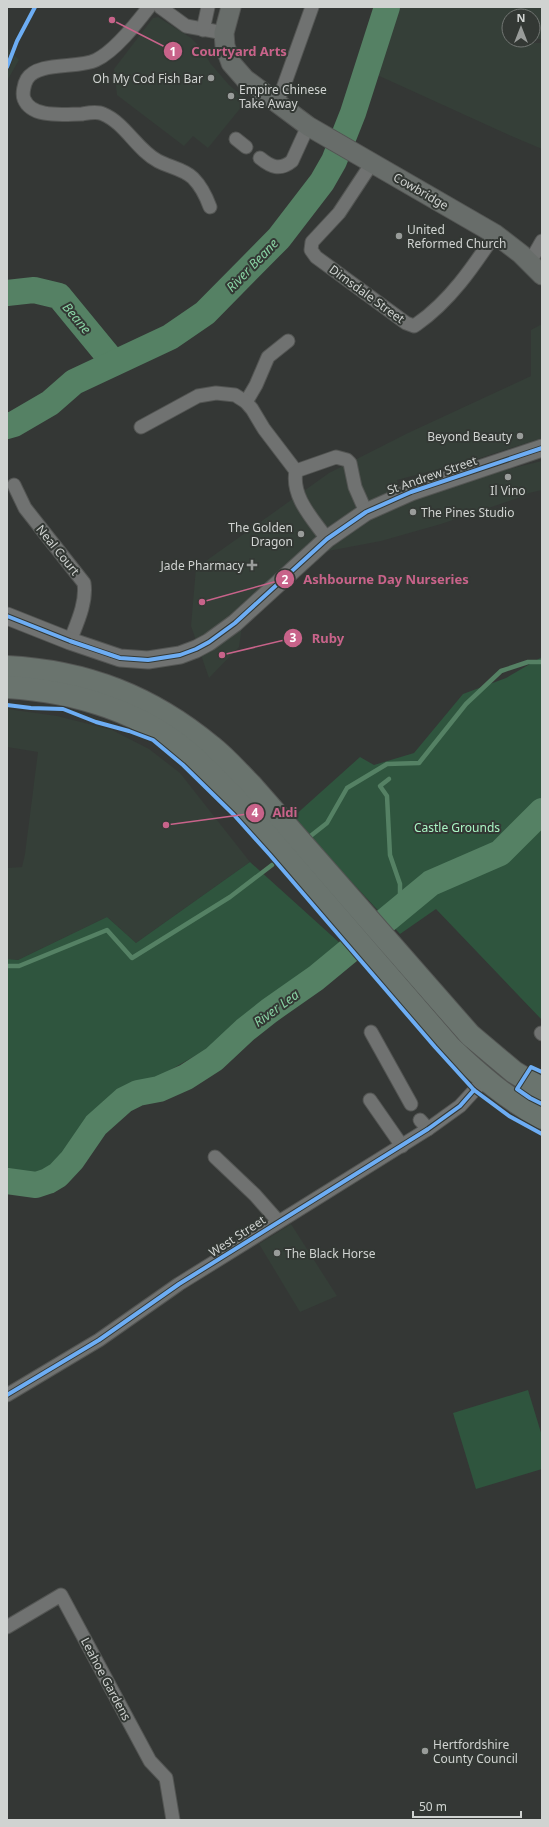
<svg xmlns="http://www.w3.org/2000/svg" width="549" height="1827" viewBox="0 0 549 1827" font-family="'Noto Sans',sans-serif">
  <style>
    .built { fill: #353f38 }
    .green { fill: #2f553e }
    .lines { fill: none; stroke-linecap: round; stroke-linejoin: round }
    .stream { stroke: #558164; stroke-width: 4.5 }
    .river { stroke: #558164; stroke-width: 26 }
    .minor-casing { stroke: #535553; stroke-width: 15 }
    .tertiary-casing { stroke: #535553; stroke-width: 19 }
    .secondary-casing { stroke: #535553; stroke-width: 21 }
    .trunk-casing { stroke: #535553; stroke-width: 24 }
    .minor { stroke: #707271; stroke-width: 13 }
    .tertiary { stroke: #707271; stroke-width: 17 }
    .secondary { stroke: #686d6a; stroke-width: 19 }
    .trunk { stroke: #6a746e; stroke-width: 22 }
    .cycleway-casing { stroke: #333834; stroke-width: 6 }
    .cycleway { stroke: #6dadf4; stroke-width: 4 }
    .poi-dot { fill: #999c9a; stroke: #333834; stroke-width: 1.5 }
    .labels { text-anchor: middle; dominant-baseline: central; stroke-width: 4; stroke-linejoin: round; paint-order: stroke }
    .poi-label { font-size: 12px; fill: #d0d3d1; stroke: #333834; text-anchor: start }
    .street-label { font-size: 12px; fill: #d0d3d1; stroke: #333834 }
    .park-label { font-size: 12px; fill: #aaf5c4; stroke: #333834 }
    .water-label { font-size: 13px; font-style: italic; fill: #88d2a3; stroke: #333834 }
    .leader { fill: none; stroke: #c8638a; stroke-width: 1.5 }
    .callout-dot { fill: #c8638a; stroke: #333834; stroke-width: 1.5 }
    .mark-label { font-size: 12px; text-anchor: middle; font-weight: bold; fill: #fff }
    .callout-label { font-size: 13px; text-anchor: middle; font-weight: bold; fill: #c8638a; stroke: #333834; stroke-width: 4; stroke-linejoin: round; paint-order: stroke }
  </style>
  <rect width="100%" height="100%" fill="#343735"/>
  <g class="built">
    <polygon points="397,7 542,7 542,39 533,39 533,16 509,16 509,40 530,40 528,43 542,43 542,149 509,135 375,74"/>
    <polygon points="158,17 191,38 203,50 210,63 229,85 247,100 208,148 193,136 184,146 117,95 114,69 153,18"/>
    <polygon points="7,48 19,60 7,81"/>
    <polygon points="542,324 542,438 474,460 397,480 405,504 425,495 501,471 542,461 542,490 529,493 515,499 441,524 381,541 328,551 242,626 239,647 209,678 191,626 196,568 329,473 408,433 531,376 531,330"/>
    <polygon points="7,709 57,716 112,730 149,749 180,773 250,862 136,943 107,917 18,960 7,959 7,868 22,867 25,854 38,752 7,747"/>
    <polygon points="291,1224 337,1296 300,1312 259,1244"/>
  </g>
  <g class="green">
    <polygon points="542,657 542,1020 436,909 400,934 292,818 360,757 374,765 414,753 463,694 506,678"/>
    <polygon points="250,862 342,945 305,974 237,1021 212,1046 158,1077 132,1085 116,1093 78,1130 66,1152 56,1163 44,1172 26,1175 7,1172 7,959 18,960 107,917 136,943"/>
    <polygon points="528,1390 542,1436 542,1469 476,1489 453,1413"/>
  </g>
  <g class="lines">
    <g class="stream">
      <polyline points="389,779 380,786 387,796 390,855 400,884 400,907"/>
      <polyline points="308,838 327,823 347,788 387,764 419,763 466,704 501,671 528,662 542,662"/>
      <polyline points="7,966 19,966 107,930 132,958 230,897 272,865"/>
    </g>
    <g class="river">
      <polyline points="7,293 34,290 59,296 114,363"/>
      <polyline points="7,426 14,424 50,403 74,382 170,337 205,313 279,238 322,182 334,161 353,113 387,7"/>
      <polyline points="7,1181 36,1185 48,1181 58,1175 72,1160 96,1125 124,1100 138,1093 159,1089 186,1077 214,1059 245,1030 269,1011 316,978 431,883 500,853 542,811"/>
    </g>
    <defs>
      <g id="minor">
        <path d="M149 7C136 24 115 51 96 60 78 69 38 61 27 79 24 84 22 94 24 99 32 119 65 114 82 114 88 113 97 111 103 114 125 123 137 150 158 161 169 167 184 169 193 178 201 186 206 196 210 207"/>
        <polyline points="160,7 186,26 224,33"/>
        <polyline points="203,30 208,7"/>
        <polyline points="275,102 282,91 312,7"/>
        <polyline points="236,139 246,147"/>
        <path d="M260 158C271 167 280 171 292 161L308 126"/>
        <path d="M372 163 339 213 312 242 311 250 316 257 406 323 414 326 417 324C450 301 473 267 495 234"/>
        <polyline points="530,262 542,241"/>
        <polyline points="246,402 256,385 268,357 288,341"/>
        <polyline points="141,427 198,396 216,393 235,395 246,402 252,409 264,429 296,471"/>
        <path d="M14 485 25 508 84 583C87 602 77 623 70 641"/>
        <path d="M327 539C313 519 291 497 296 471L336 457 347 460 350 463 355 487 366 512"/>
        <polyline points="371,1032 411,1104"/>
        <polyline points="541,1033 542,1034"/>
        <polyline points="370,1100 402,1146"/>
        <polyline points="420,1120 428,1129"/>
        <polyline points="215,1157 255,1195 278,1221"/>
        <polyline points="7,1395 99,1340 179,1284 428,1129 460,1106 484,1080"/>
        <polyline points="7,1627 61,1595 150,1761 166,1778 173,1820"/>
      </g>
      <polyline id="tertiary" points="7,616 70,641 120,658 148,660 180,655 196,649 209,642 235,623 327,539 366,512 411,492 542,448"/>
      <polyline id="secondary" points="231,7 224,33 225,46 231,63 245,79 308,126 495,234 521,254 542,275"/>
      <g id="trunk">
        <path d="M7 667C86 671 152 697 212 747 226 758 238 772 251 785L470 1035 514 1072 542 1089"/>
        <path d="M7 687C75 691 146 712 197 760 210 772 222 785 234 797L450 1047C480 1076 506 1098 542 1118"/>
      </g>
    </defs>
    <use href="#minor" class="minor-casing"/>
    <use href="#tertiary" class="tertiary-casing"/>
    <use href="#secondary" class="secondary-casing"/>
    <use href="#trunk" class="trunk-casing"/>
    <use href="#minor" class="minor"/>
    <use href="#tertiary" class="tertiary"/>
    <use href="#secondary" class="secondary"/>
    <use href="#trunk" class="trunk"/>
    <defs>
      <g id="cycleway">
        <polyline points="7,67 17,41 35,7"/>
        <polyline points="7,616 70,641 120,658 148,660 180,655 196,649 209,642 235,623 327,539 366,512 411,492 542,448"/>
        <polyline points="7,705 31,708 63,709 96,722 129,731 153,740 183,765 234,815 270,855 435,1047 474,1090 509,1116 542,1134"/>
        <polyline points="542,1072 531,1067 517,1089 530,1098 542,1104"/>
        <polyline points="7,1395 99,1340 179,1284 428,1129 460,1106 474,1090"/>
      </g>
    </defs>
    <use href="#cycleway" class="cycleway-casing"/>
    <use href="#cycleway" class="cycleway"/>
  </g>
  <g class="poi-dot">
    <circle cx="211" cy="78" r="4"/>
    <circle cx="231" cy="96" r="4"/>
    <circle cx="399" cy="236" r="4"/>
    <circle cx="520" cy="436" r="4"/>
    <circle cx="508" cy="477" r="4"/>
    <circle cx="413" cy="512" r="4"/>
    <circle cx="301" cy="534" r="4"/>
    <path d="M250 559h4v4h4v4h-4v4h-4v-4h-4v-4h4z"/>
    <circle cx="277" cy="1253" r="4"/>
    <circle cx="425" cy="1751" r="4"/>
  </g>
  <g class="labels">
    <g class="poi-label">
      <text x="203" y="78" text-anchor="end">Oh My Cod Fish Bar</text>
      <text x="239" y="89">Empire Chinese<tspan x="239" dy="14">Take Away</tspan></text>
      <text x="407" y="229">United<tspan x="407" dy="14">Reformed Church</tspan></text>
      <text x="512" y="436" text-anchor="end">Beyond Beauty</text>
      <text x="508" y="490" text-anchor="middle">Il Vino</text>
      <text x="421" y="512">The Pines Studio</text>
      <text x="293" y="527" text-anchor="end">The Golden<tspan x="293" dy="14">Dragon</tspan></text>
      <text x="244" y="565" text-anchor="end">Jade Pharmacy</text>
      <text x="285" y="1253">The Black Horse</text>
      <text x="433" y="1744">Hertfordshire<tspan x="433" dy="14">County Council</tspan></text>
    </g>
    <g class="street-label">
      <text transform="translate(421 191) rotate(30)">Cowbridge</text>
      <text transform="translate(367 294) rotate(36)">Dimsdale Street</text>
      <text transform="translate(432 475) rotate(-19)">St Andrew Street</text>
      <text transform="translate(58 550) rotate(51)">Neal Court</text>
      <text transform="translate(237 1236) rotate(-33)">West Street</text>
      <text transform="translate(106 1679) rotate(62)">Leahoe Gardens</text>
    </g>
    <g class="park-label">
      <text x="457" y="827">Castle Grounds</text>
    </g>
    <g class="water-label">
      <text transform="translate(252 265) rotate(-46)">River Beane</text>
      <text transform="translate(77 318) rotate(50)">Beane</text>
      <text transform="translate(276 1008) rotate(-36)">River Lea</text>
    </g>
  </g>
  <path class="leader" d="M112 20L173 51M202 602L285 579M222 655L293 638M166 825L255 813"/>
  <g class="callout-dot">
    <circle cx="112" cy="20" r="4"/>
    <circle cx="202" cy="602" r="4"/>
    <circle cx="222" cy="655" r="4"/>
    <circle cx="166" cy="825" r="4"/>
    <circle cx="173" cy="51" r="10"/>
    <circle cx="285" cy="579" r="10"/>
    <circle cx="293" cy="638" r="10"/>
    <circle cx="255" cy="813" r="10"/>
  </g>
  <g class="mark-label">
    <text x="173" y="56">1</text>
    <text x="285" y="584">2</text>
    <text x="293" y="642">3</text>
    <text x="255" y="817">4</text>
  </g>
  <g class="callout-label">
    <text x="239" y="56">Courtyard Arts</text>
    <text x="386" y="584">Ashbourne Day Nurseries</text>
    <text x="328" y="643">Ruby</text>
    <text x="285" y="817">Aldi</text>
  </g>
  <rect width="549" height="1827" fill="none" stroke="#d0d3d1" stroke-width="16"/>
  <g transform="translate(521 28)"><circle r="19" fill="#333834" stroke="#727673"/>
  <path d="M0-3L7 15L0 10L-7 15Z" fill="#999c9a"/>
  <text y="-6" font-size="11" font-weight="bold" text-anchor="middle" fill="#d0d3d1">N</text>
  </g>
  <path d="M413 1811v6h108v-6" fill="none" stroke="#d0d3d1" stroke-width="2"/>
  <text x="419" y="1811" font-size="12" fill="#d0d3d1" stroke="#333834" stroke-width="3" paint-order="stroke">50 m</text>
</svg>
